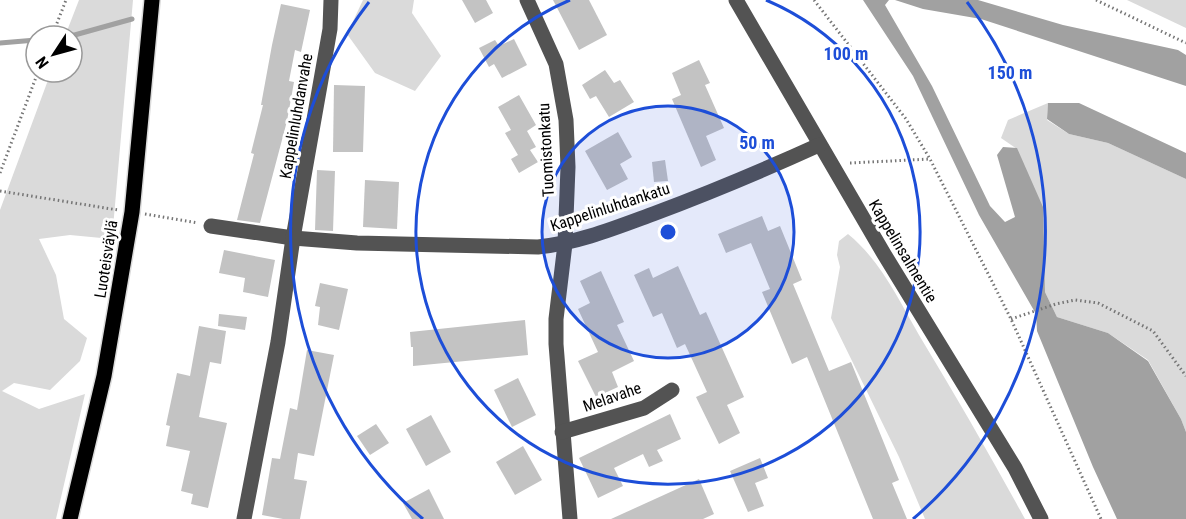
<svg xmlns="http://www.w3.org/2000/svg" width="1186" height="519" viewBox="0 0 1186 519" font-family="'Roboto Condensed',sans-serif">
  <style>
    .green { fill: #dadada }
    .water { fill: #a1a1a1 }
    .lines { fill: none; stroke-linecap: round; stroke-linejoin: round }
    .stream { stroke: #a1a1a1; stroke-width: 5 }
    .building { fill: #c3c3c3 }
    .major-casing { stroke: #dbdbdb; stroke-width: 18 }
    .path { stroke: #757575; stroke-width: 3; stroke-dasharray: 1.5 3; stroke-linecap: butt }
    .minor { stroke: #535353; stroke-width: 15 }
    .major { stroke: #000; stroke-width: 15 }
    .ring { fill: none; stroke: #1d4ed8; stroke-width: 3 }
    .labels { text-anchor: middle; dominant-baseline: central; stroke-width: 6; stroke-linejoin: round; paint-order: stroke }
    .street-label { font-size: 16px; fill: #000; stroke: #fff }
    .centre { fill: #1d4ed8; stroke: #fff; stroke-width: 3 }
    .ring-label { font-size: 18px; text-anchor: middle; font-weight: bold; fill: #1d4ed8; stroke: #fff; stroke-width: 6; stroke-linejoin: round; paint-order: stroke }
  </style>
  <rect width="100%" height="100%" fill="#fff"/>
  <g class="green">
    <polygon points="79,0 133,0 112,239 70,235 39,239 56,275 64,319 87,338 80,361 50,390 14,383 2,391 39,409 85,394 56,519 0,519 0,210 51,72 72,72 72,36 65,36"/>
    <polygon points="363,0 414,0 412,13 441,56 415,91 375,73 347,34"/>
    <polygon points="1127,0 1186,0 1186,28"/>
    <polygon points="1048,103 1047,120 1069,134 1108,143 1186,179 1186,432 1181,419 1148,360 1108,333 1057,317 1045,292 1044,278 1017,149 1001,138 1008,120"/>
    <path d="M848 234C880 260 899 300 919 335 956 396 991 457 1025 519H925L899 457 831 318 840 267 837 255 839 241Z"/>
  </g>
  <g class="water">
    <polygon points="863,0 889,0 885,5 932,86 990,206 1005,222 1015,217 997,155 1003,147 1017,148 1043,207 1045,292 1057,317 1108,333 1148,361 1181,419 1186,432 1186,519 1117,519 1093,467 1037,331 1036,314 979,215 913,76"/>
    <polygon points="895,0 978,0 1063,25 1178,50 1186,55 1186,86 981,19 923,9"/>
    <polygon points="1048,103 1079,103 1186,153 1186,179 1108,143 1069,134 1047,119"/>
  </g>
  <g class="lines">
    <g class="stream">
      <polyline points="71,36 132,19"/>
      <polyline points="0,43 36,40"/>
    </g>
  </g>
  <g class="building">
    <polygon points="462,0 486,0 493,13 475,23"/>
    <polygon points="553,0 589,0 607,35 579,50"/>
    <polygon points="281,4 310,10 301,52 295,50 289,81 294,82 287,121 260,223 237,220 254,154 251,153 263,105 261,105 272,45"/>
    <polygon points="514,39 527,65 502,78 494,64 489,67 479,48 495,40 499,46"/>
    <polygon points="699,60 710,83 705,85 724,128 706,136 716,160 701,167 672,99 681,95 672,73"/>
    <polygon points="605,70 614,83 620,80 634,102 609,117 596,96 590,99 582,85"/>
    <polygon points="334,85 365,86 363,152 333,152"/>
    <polygon points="519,95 536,125 527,131 536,147 530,150 538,162 519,173 511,159 518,155 505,133 511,130 498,107"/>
    <polygon points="618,132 632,157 620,164 628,179 607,190 585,151"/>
    <polygon points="665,160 668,181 654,182 652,162"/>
    <polygon points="317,170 335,171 333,231 315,230"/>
    <polygon points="365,180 399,182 397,229 363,227"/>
    <polygon points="762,216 768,231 780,226 802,280 793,284 829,371 851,362 899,480 892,483 907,519 873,519 807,357 792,364 762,292 770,289 751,243 726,253 718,234"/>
    <polygon points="224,250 275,260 268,297 243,292 245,278 219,273"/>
    <polygon points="678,266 700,315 706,312 744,397 727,405 740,433 719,444 696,397 707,392 685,344 677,348 662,313 653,317 634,275 649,268 653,278"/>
    <polygon points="601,271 624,322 617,325 634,361 612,372 618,387 596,397 578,361 598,352 578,309 590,303 580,281"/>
    <polygon points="320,283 348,289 339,330 318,325 320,307 315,306"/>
    <polygon points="219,314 247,317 245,330 218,326"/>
    <polygon points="525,320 528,355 413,366 413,347 411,347 410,332"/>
    <polygon points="199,326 226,331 221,364 210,362 199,417 227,423 208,508 191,504 193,494 181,491 190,451 166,446 170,426 166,425 177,373 190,376"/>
    <polygon points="307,350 334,355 314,456 298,453 294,479 307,481 300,519 283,519 262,515 272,458 280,459 290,408 297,410"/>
    <polygon points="518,378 536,415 512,427 494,390"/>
    <polygon points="670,414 681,439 657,450 663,461 649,467 643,454 614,468 623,486 598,498 579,458"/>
    <polygon points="431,415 451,452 426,466 406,429"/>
    <polygon points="376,424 389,443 370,455 357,436"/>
    <polygon points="523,446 542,480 515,495 496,462"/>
    <polygon points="760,458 768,478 755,483 764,506 748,512 730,471"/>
    <polygon points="699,479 714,514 703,519 611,519"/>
    <polygon points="429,489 444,519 412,519 403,503"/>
  </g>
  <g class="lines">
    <defs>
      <polyline id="major" points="70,519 104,376 132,212 152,0"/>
    </defs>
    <use href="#major" class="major-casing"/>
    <g class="path">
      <polyline points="814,0 906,119 930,159 1011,319 1101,519"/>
      <polyline points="1096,0 1186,43"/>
      <polyline points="52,36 66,0"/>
      <polyline points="850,163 930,159"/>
      <polyline points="0,173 38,72"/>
      <polyline points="0,191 118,210"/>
      <polyline points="145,214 198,223"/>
      <polyline points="1011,319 1056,304 1075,300 1098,303 1153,331 1186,376"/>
    </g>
    <g class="minor">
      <polyline points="527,0 556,64 566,120 568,167 565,244 556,319 556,344 570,519"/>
      <polyline points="736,0 884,254 1015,468 1041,519"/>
      <path d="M211 226 293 238 357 243 538 247C578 243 615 228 653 214 709 193 764 170 819 145"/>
      <polyline points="562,432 644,408 672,390"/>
      <polyline points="244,519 278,342 293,238 330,29 331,0"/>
    </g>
    <use href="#major" class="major"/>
  </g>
  <circle cx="668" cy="232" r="126" fill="#1d4ed8" fill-opacity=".12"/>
  <g class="ring">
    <circle cx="668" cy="232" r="126"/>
    <path d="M766 0A252 252 0 1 1 570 0"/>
    <path d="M423 519A377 377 0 0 1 369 2M967 2A377 377 0 0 1 913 519"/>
  </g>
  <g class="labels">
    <g class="street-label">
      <text transform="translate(296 116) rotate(-80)">Kappelinluhdanvahe</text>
      <text transform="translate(546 150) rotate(-93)">Tuomistonkatu</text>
      <text transform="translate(610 207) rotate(-18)">Kappelinluhdankatu</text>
      <text transform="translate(903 251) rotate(59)">Kappelinsalmentie</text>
      <text transform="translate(106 259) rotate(-81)">Luoteisväylä</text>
      <text transform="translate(612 397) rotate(-19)">Melavahe</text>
    </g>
  </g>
  <circle cx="668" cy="232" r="9" class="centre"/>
  <g class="ring-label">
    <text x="846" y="60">100 m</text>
    <text x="1010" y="79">150 m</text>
    <text x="757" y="149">50 m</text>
  </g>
  <g transform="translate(54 54) rotate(234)"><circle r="28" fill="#ffffff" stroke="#999999" stroke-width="1.5"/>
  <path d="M0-4.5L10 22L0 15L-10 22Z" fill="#000000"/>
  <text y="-9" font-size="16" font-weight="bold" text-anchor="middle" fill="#000000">N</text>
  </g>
</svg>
